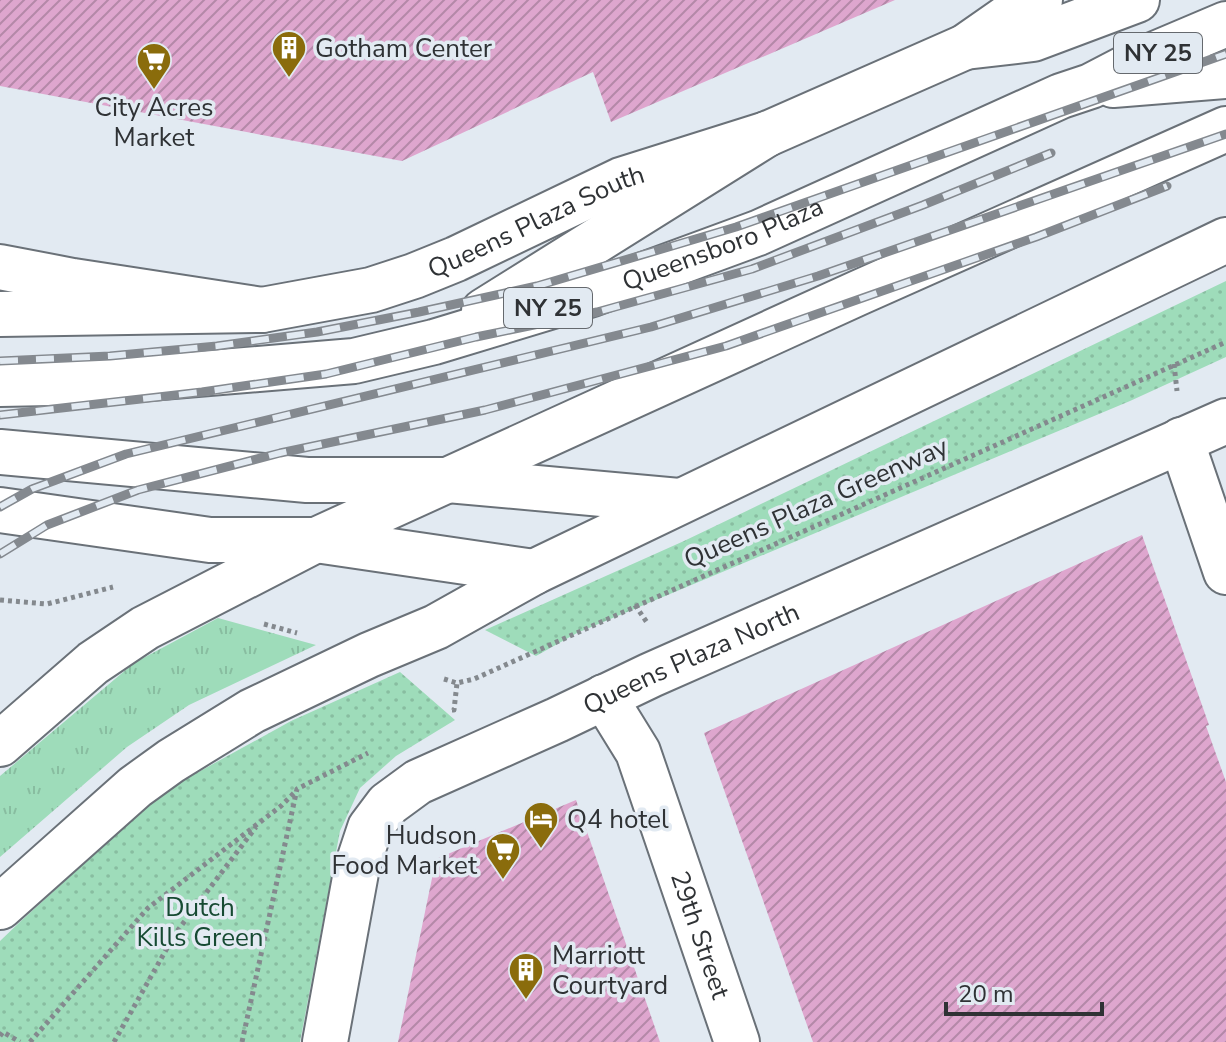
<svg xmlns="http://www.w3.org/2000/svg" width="1226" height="1042" viewBox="0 0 1226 1042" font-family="'Nunito Sans',sans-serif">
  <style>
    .grass { fill: url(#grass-tufts) }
    .park { fill: url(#park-dots) }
    .building { fill: url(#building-hatch) }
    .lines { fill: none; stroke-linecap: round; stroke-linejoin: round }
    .minor-casing { stroke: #6a7178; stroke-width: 48 }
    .tertiary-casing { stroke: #6a7178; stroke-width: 48 }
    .secondary-casing { stroke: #6a7178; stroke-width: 48 }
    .primary-casing { stroke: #6a7178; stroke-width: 48 }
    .trunk-casing { stroke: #6a7178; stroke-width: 48 }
    .path { stroke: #84898e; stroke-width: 5; stroke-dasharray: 4 4; stroke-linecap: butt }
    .minor { stroke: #fff; stroke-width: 44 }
    .tertiary { stroke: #fff; stroke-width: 44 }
    .secondary { stroke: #fff; stroke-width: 44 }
    .primary { stroke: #fff; stroke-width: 44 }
    .trunk { stroke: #fff; stroke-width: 44 }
    .rail-casing { stroke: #84898f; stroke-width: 9 }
    .rail { stroke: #e2eaf2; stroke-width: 6; stroke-dasharray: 18; stroke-linecap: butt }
    .labels { text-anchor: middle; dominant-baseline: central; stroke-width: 7; stroke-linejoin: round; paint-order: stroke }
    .shield { fill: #e2eaf2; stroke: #65696e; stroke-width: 2 }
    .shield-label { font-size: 24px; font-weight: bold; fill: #2f3235 }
    .poi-label { font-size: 26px; fill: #2f3235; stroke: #e2eaf2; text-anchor: start }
    .street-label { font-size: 26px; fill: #2f3235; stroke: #e2eaf2 }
    .park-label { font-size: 26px; fill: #164a32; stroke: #e2eaf2 }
  </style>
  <defs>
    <pattern id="grass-tufts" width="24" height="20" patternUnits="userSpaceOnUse" patternTransform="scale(2)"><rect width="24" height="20" fill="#9edcba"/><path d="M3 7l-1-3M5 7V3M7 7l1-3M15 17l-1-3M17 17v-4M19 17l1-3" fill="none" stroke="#88bda0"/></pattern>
    <pattern id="park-dots" width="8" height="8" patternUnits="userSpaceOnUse" patternTransform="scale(2)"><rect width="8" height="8" fill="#9edcba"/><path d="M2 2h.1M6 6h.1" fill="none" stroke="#88bda0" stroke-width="1.8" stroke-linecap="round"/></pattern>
    <pattern id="building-hatch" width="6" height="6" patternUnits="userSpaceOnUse" patternTransform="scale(2)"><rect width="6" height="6" fill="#dea6ce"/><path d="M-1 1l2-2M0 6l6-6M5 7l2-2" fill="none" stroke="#b488a8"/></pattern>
  </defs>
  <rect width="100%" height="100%" fill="#e2eaf2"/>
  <polygon class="grass" points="218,618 316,645 189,705 127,747 0,857 0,776 134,663"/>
  <g class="park">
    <polygon points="1226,281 1226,357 1130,401 577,633 536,656 485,630 684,541"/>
    <polygon points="400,672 455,720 396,756 360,788 340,831 300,1042 0,1042 0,941 22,920 164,791 291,721"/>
  </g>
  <g class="building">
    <polygon points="0,0 895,0 611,122 593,72 402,161 0,86"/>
    <polygon points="1142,535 1209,725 1206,726 1226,782 1226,1042 813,1042 704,733"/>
    <polygon points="576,800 660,1042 398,1042 436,859"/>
  </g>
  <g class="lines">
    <defs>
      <g id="minor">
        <polyline points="1181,440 1226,572"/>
        <path id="s1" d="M604 697 638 752 737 1042"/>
      </g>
      <g id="tertiary">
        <path id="s2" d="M325 1042 357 867 370 828 388 804 418 782 557 720 651 675 1226 421"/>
      </g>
      <g id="secondary">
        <path id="s3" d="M0 314 262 310 371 290 414 276 456 259 621 180 767 134 965 47 1018 10 1040 0"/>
      </g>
      <polyline id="primary" points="0,267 73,281 262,310"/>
      <g id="trunk">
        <polyline points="965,47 1033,39 1137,0"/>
        <polyline points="1113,85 1226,76"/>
        <polyline points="484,311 767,134"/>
        <path id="s4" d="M0 384 101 382 354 361 434 342 592 294 758 233 1061 96 1091 86 1141 60 1226 24"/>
        <polyline points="0,452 307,480 448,480 679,501"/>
        <polyline points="0,510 210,540 316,540 534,572"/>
        <polyline points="0,744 93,663 145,628 316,540 858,293 1226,129"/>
        <polyline points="0,907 135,787 171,761 252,711 369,655 436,627 534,572 1226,240"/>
      </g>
    </defs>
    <use href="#minor" class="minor-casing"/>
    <use href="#tertiary" class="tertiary-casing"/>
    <use href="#secondary" class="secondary-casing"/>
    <use href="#primary" class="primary-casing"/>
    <use href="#trunk" class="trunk-casing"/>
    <g class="path">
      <polyline points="1174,364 1177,391"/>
      <polyline points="0,600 47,604 113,587"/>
      <polyline points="635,605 648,624"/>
      <polyline points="264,624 297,633"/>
      <polyline points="444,679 457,683 474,679 1226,342"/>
      <polyline points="452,710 454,710 457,683"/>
      <polyline points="0,1036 3,1032 20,1042"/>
      <polyline points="30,1042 148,908 281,806 297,790"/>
      <polyline points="114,1042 175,934 256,827"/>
      <polyline points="242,1042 297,789 368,753"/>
    </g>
    <use href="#minor" class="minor"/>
    <use href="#tertiary" class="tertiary"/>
    <use href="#secondary" class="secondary"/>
    <use href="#primary" class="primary"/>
    <use href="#trunk" class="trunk"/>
    <defs>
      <g id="rail">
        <polyline points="0,361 110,356 217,346 317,332 419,312 537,286 736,227 1226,54"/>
        <polyline points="0,415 202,392 326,374 476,337 597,312 752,269 923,205 1051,153"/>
        <polyline points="0,507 32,489 126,454 651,327 818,276 1226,134"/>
        <polyline points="0,554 47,525 138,490 280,453 485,410 726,346 1036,237 1167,186"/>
      </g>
    </defs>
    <use href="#rail" class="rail-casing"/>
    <use href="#rail" class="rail"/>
  </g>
  <defs>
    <symbol id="building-pin" viewBox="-11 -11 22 30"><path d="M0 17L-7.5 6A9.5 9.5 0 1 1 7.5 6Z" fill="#8a6c0c" stroke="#e2eaf2"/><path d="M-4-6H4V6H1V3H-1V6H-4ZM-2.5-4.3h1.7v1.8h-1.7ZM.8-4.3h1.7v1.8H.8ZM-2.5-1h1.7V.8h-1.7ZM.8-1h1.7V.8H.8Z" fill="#fff"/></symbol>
    <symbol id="supermarket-pin" viewBox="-11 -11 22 30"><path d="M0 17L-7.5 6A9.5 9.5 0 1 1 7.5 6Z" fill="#8a6c0c" stroke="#e2eaf2"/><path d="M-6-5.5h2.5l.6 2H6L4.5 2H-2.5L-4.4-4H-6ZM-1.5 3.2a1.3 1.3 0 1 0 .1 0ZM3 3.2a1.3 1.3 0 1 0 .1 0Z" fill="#fff"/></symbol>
    <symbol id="hotel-pin" viewBox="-11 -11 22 30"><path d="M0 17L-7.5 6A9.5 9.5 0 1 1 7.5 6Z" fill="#8a6c0c" stroke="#e2eaf2"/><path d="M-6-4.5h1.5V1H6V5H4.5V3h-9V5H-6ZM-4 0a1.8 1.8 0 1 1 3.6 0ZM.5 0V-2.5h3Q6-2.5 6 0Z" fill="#fff"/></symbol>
  </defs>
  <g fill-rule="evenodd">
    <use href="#building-pin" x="269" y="28" width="40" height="54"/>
    <use href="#supermarket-pin" x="134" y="40" width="40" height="54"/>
    <use href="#hotel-pin" x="521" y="799" width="40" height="54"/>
    <use href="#supermarket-pin" x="483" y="830" width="40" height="54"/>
    <use href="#building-pin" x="506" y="950" width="40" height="54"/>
  </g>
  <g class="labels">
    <g class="shield">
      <rect x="1114" y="33" width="88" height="40" rx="6"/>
      <rect x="504" y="288" width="88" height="40" rx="6"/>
    </g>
    <g class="shield-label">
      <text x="1158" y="53">NY 25</text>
      <text x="548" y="308">NY 25</text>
    </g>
    <g class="poi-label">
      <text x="315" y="48">Gotham Center</text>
      <text x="154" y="107" text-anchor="middle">City Acres<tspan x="154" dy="30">Market</tspan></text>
      <text x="567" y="819">Q4 hotel</text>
      <text x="477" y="835" text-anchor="end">Hudson<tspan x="477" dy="30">Food Market</tspan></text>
      <text x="552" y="955">Marriott<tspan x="552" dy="30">Courtyard</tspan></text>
    </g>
    <g class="street-label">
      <text stroke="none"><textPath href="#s3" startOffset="552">Queens Plaza South</textPath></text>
      <text stroke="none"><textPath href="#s4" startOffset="742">Queensboro Plaza</textPath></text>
      <text transform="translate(816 503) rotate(-24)">Queens Plaza Greenway</text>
      <text stroke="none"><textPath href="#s2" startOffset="586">Queens Plaza North</textPath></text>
      <text stroke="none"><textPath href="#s1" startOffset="258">29th Street</textPath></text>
    </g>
    <g class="park-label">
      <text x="200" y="907">Dutch<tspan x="200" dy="30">Kills Green</tspan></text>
    </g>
  </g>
  <path d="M946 1002v12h156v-12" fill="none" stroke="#2f3235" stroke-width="4"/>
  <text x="958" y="1002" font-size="24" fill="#2f3235" stroke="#e2eaf2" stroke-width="6" paint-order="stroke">20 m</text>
</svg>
